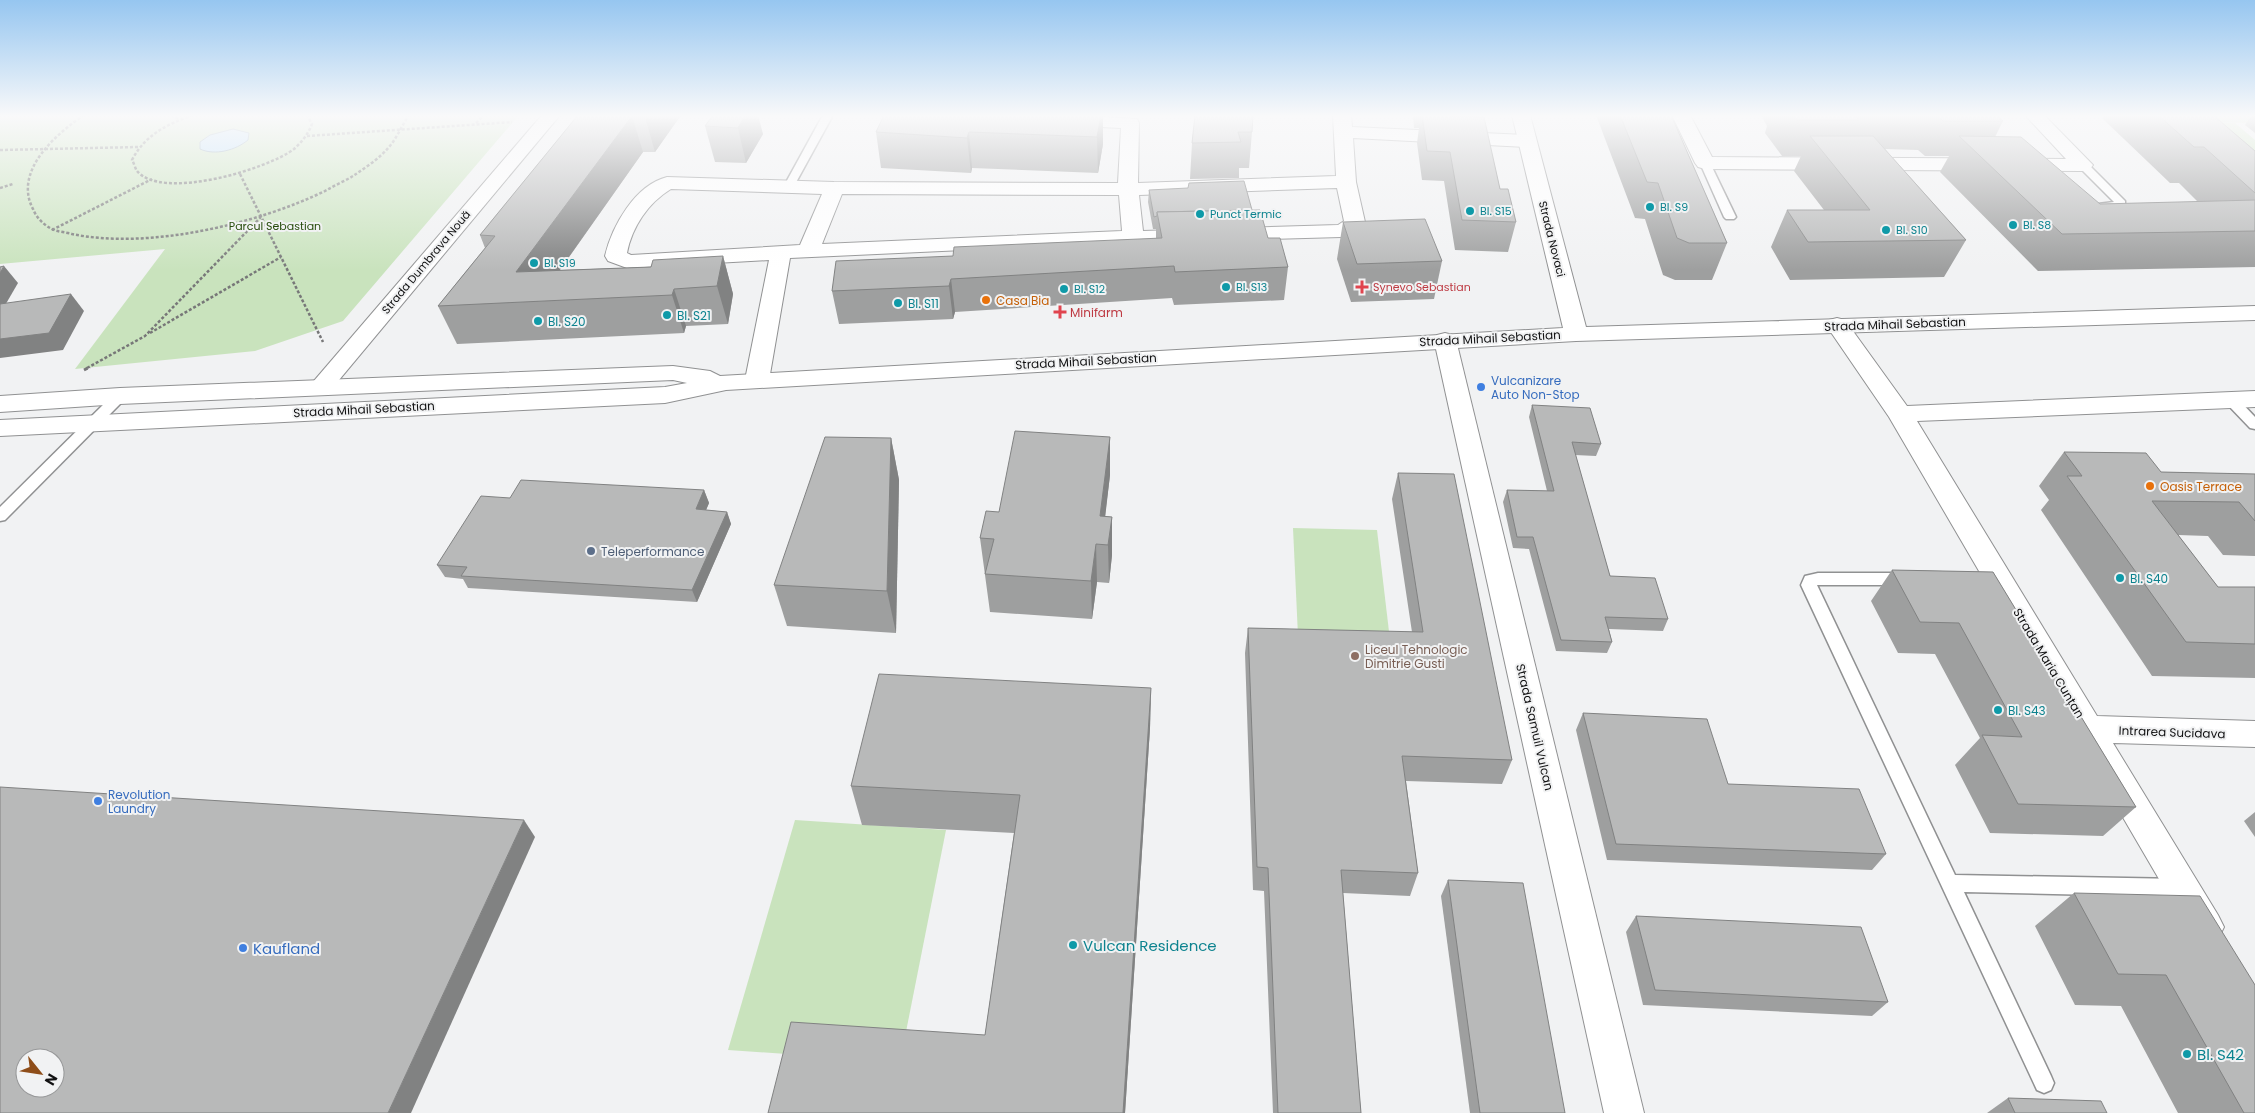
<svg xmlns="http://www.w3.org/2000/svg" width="2255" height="1113" viewBox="0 0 2255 1113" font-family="Poppins,sans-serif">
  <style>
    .green { fill: #c9e3bd }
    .water { fill: #bbe0fd; stroke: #88a2b6 }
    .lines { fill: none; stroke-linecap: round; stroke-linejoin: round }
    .lane-casing { stroke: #909192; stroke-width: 3 }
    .street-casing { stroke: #909192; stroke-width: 2 }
    .secondary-casing { stroke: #909192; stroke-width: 2 }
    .path-far1 { stroke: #777778; stroke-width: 2.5; stroke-dasharray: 3 2; stroke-linecap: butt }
    .path { stroke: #777778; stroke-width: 3; stroke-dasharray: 4 2.5; stroke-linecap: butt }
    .lane { fill: #fff; fill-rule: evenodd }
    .street { fill: #fff; fill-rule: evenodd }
    .secondary { fill: #fff; fill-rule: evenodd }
    .wall { fill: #9e9f9f }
    .shaded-wall { fill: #818282 }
    .building { fill: #b8b9b9; stroke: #818282; fill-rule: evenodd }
    .culture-dot { fill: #0f9aa8; stroke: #f1f2f3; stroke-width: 2 }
    .health-dot { fill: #e0444e; stroke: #f1f2f3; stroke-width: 2 }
    .food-dot { fill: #e8710a; stroke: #f1f2f3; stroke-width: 2 }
    .shop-dot { fill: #3f7fe0; stroke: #f1f2f3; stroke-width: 2 }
    .service-dot { fill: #5c6f8a; stroke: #f1f2f3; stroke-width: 2 }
    .education-dot { fill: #8d6e63; stroke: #f1f2f3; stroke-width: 2 }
    .labels { text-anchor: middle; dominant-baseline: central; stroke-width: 4; stroke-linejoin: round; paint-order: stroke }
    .far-culture-label { font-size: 11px; fill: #0d838f; stroke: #f1f2f3; text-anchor: start }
    .far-park-label { font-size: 11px; fill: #274c0c; stroke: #f1f2f3 }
    .far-street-label { font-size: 11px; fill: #111112; stroke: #f1f2f3 }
    .far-health-label { font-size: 11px; fill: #be3a42; stroke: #f1f2f3; text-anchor: start }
    .food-label { font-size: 12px; fill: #c56008; stroke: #f1f2f3; text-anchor: start }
    .culture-label { font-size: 12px; fill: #0d838f; stroke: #f1f2f3; text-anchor: start }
    .health-label { font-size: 12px; fill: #be3a42; stroke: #f1f2f3; text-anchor: start }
    .street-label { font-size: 12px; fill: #111112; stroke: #f1f2f3 }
    .shop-label { font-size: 12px; fill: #366cbe; stroke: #f1f2f3; text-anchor: start }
    .service-label { font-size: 12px; fill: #4e5e75; stroke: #f1f2f3; text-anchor: start }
    .education-label { font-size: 12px; fill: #785e54; stroke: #f1f2f3; text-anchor: start }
    .near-culture-label { font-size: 15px; fill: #0d838f; stroke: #f1f2f3; text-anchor: start }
    .near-shop-label { font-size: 15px; fill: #366cbe; stroke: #f1f2f3; text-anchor: start }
  </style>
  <rect width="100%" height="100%" fill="#f1f2f3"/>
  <g class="green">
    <polygon points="0,115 519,115 343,321 255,351 75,369 165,249 0,264"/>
    <polygon points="2177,115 2255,115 2255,123 2186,122"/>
    <polygon points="2187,122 2235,123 2255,140 2255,181"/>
    <polygon points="1293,528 1377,530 1390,640 1298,636"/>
    <polygon points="795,820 946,830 900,1062 728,1050"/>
  </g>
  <path class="water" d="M233 129 249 133 248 140C236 150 215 156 200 149V142L210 135Z"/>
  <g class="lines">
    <defs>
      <g id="lane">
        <polygon points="823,115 833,115 794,186 793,188 785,188 784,186"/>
        <polygon points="1705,160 1710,163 1736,217 1734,219 1726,219 1724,217 1700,163"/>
        <polygon points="2083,162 2087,163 2125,201 2125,205 2116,209 2098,208 2098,204 2114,202 2079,167 2079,163"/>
        <polygon points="120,392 127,396 125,399 5,520 0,521 0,507 115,393"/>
        <polygon points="2231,396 2236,397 2255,417 2255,429 2250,428 2226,403 2224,400 2226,397"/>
        <polygon points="1818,573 1905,573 1910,575 1913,579 1910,583 1905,585 1817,585 1955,875 2181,879 2188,882 2190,888 2188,894 2181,897 1964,892 2051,1076 2054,1083 2051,1090 2044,1093 2037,1090 1801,585 1805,576"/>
      </g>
      <g id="street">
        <polygon points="542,115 560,115 329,392 321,395 313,392 309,387 313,382"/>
        <path d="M1066 115 1137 119 1139 123 1138 183 1336 176 1333 115H1351L1352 127 1527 135 1534 137 1536 141 1534 145 1527 147 1353 138 1356 182 1365 222 1357 231 1341 237 1073 245 790 258 769 380 765 385 757 388 749 385 745 380 769 260 627 268 608 261 605 256C612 226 635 185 667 177L834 182 1118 183 1121 128 1059 125 1057 121 1059 117ZM1337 188 1344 221 1338 225 1143 231 1139 195ZM671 189 822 194 800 245 631 255 627 253C632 227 648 203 671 189ZM842 194 1119 195 1122 231 822 244Z"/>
        <polygon points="1672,115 1690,115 1712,157 2066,159 2025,115 2044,115 2093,165 2090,169 2083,171 1705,169 1698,167 1695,163"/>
        <polygon points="1837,318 1845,320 1907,406 2255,391 2255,407 1917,421 2097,716 2255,721 2255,747 2113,743 2218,915 2224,927 2218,939 2206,944 2194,939 1889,417 1826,325 1829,320"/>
        <polygon points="1445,333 1453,335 1456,340 1644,1113 1604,1113 1434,340 1437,335"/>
      </g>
      <polygon id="secondary" points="1512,115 1530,115 1586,327 2255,306 2255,320 1576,341 726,390 665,403 0,436 0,420 665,387 687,383 673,380 120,404 0,412 0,396 120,388 673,366 710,371 720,376 1563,328"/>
    </defs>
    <use href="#lane" class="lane-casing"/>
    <use href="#street" class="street-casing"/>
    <use href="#secondary" class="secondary-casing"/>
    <g class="path-far1">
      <path d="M84 115C56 134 13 171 33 209 36 217 43 224 50 228 56 232 66 232 72 234 148 250 258 224 327 190 335 185 345 181 353 176 365 168 380 158 389 147 397 138 402 125 409 115"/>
      <polyline points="171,115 179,119"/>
      <path d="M193 115C167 124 145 135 132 160 134 163 135 168 137 171 162 201 268 169 294 149 302 142 308 134 312 124L307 115"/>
      <polyline points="476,123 484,115"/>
      <polyline points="307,136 512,122"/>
      <polyline points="0,150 138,147"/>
      <polyline points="240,174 323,342"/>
      <polyline points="0,188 13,184"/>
      <polyline points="52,230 152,179"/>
      <polyline points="150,333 281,257"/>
      <polyline points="87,368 145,336 261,217"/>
    </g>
    <polyline class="path" points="84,370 90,367"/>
    <use href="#lane" class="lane"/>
    <use href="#street" class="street"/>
    <use href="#secondary" class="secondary"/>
  </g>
  <g class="wall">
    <polygon points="578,115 681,115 655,152 643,152 560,270 651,267 723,256 733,294 728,324 686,326 684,333 457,344 438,306 485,248 480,235"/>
    <polygon points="713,115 763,134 746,163 715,162 705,126"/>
    <polygon points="1103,115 1103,144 1098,173 972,168 971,173 881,168 876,132"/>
    <polygon points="1195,115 1252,132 1249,168 1239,168 1239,178 1190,179 1192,143"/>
    <polygon points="1413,115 1479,115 1478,117 1500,189 1516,222 1508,252 1455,250 1444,181 1422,180 1417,143 1419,128 1414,128"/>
    <polygon points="1596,115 1671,115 1727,243 1712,280 1675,280 1663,275 1645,219 1635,218"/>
    <polygon points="1761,115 1996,115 2003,121 1995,137 2100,204 2198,202 2179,183 2170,183 2102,118 2104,115 2213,115 2255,151 2255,267 2038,271 1940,172 1949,156 1925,156 1918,150 1885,149 1966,240 1944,277 1790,280 1771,247 1787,210 1824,210 1794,171 1801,156 1782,156 1765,133 1767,126"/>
    <polygon points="2252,115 2255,115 2255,133 2245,125"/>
    <polygon points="1149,190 1252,210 1268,238 1288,267 1284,300 1174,305 1172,298 955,312 953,319 839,324 832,291 953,256 1156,238 1156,229 1153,229 1148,202"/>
    <polygon points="1343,222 1442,261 1434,299 1351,302 1337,259"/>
    <polygon points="1532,405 1601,444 1596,456 1575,455 1610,576 1668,619 1663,631 1609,629 1612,642 1607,653 1556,651 1529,549 1513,548 1503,502 1507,490 1547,491 1529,417"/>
    <polygon points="1110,437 1110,475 1105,516 1112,517 1112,555 1109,583 1097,582 1092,619 990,612 980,538 999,512"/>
    <polygon points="891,438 899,480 896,633 787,626 774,585"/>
    <polygon points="2064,452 2161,472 2255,474 2255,556 2223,555 2208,536 2178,535 2218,587 2255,587 2255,678 2152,676 2041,510 2049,500 2039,486"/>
    <polygon points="1398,473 1512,760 1502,784 1406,781 1418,873 1410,896 1343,893 1361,1113 1273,1113 1264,891 1253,890 1245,653 1248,628 1412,632 1392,499"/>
    <polygon points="704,490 709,503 706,510 727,512 731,524 697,602 468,588 463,579 445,577 437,565 510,498"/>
    <polygon points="1892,570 1993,572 2136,807 2103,836 1990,833 1955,765 1980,738 1935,654 1898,653 1871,601"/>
    <polygon points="1151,688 1150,728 1125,1113 768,1113 985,1035 1014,833 862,825 851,786"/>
    <polygon points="1583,713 1728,784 1886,854 1872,870 1607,860 1576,730"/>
    <polygon points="2255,812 2255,837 2244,821"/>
    <polygon points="1448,880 1565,1113 1470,1113 1441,896"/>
    <polygon points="2074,893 2255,985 2255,1113 2178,1113 2121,1006 2075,1005 2035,926"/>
    <polygon points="1636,916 1888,1002 1872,1016 1643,1005 1626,932"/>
    <polygon points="2008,1098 2107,1113 1987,1113"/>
  </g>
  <g class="shaded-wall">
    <polygon points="646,115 681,115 655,152 645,117"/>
    <polygon points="745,115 758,115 763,134 746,163 738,128"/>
    <polygon points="1101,115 1103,115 1103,144 1098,173 1097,137"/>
    <polygon points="632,116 643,152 537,302 516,272"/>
    <polygon points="969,132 972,168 971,173 967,138"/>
    <polygon points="723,256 733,294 728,324 717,286"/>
    <polygon points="4,266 18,283 0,314 0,273"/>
    <polygon points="951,279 955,312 953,319 949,286"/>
    <polygon points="674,289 686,326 684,333 672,295"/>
    <polygon points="71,294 84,311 63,350 0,358 0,339"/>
    <polygon points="1110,437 1110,475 1102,544 1100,516"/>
    <polygon points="891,438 899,480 896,633 887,591"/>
    <polygon points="704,490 709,503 701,522 696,509"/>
    <polygon points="727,512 731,524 697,602 692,590"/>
    <polygon points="1112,517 1112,555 1109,583 1108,545"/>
    <polygon points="1096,544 1097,582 1092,619 1091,581"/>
    <polygon points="1151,688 1150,728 1125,1113 1123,1113"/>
    <polygon points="524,820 535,837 411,1113 388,1113"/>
  </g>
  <g class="building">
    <polygon points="578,115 646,115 645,117 632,116 516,272 651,267 653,260 723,256 717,286 674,289 672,295 438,306 495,236 480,235"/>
    <polygon points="713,115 745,115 738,128 705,126"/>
    <polygon points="884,115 1101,115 1097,137 969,132 967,138 876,132"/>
    <polygon points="1195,115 1253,115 1252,132 1238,132 1241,142 1192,143"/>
    <polygon points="1422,115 1484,117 1500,189 1508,189 1516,222 1462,220 1450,152 1427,151"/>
    <polygon points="1620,115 1671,115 1727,243 1689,243 1677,238 1658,183 1647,182"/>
    <polygon points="1793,115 1854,115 1859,120 1797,120"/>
    <polygon points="1936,115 1996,115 2003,121 1943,121"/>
    <polygon points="2158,115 2213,115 2255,151 2255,193 2204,147 2194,147"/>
    <polygon points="1810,136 1873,136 1966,240 1808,242 1787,210 1870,210"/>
    <polygon points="1959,136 2021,137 2100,204 2255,200 2255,231 2062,234"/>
    <polygon points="1244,181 1252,210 1157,212 1157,216 1154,217 1149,190 1188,188 1189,183"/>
    <polygon points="1260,210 1268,238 1280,238 1288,267 1175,272 1174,266 951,279 949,286 832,291 836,261 953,256 954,247 1162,238 1157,212"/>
    <polygon points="1425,219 1442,261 1357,264 1343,222"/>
    <polygon points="4,266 0,273 0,267"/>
    <polygon points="71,294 49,333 0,339 0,304"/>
    <polygon points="1532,405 1590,408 1601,444 1572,442 1610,576 1655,578 1668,619 1605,617 1612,642 1561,640 1533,537 1517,537 1507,490 1554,491"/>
    <polygon points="1015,431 1110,437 1100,516 1112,517 1108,545 1096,544 1091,581 985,574 994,539 980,538 986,511 999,512"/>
    <polygon points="825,437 891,438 887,591 774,585"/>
    <polygon points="2064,452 2146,453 2161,472 2255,474 2255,521 2239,502 2152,501 2218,587 2255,587 2255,644 2186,642 2067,476 2082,476"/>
    <polygon points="1398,473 1454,474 1512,760 1402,756 1418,873 1341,870 1361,1113 1278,1113 1268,868 1257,867 1248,628 1423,632"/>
    <polygon points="521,480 704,490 696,509 727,512 692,590 461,576 467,567 437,565 481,496 510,498"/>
    <polygon points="1892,570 1993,572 2136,807 2018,804 1982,735 2022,737 1959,623 1920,622"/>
    <polygon points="879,674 1151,688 1123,1113 768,1113 791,1022 985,1035 1020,795 851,786"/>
    <polygon points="1583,713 1707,719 1728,784 1859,789 1886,854 1616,844"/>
    <path d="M0 787 524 820 388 1113H0ZM25 1058H55V1088H25Z"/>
    <polygon points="1448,880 1523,883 1565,1113 1480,1113"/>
    <polygon points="2074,893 2200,896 2255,985 2255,1113 2244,1113 2166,975 2118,974"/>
    <polygon points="1636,916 1861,927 1888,1002 1655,990"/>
    <polygon points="2008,1098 2101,1101 2107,1113 2015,1113"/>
  </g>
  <linearGradient id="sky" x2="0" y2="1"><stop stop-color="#96c6f0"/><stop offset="0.43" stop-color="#f9f9fa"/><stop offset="1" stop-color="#f9f9fa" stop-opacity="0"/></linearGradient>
  <rect width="2255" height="270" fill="url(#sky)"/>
  <g class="culture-dot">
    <circle cx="1650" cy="207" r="5"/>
    <circle cx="1470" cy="211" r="5"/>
    <circle cx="1200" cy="214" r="5"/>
    <circle cx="2013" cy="225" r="5"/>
    <circle cx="1886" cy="230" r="5"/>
    <circle cx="534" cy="263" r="5"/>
    <circle cx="1226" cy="287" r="5"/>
    <circle cx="1064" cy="289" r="5"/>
    <circle cx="898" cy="303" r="5"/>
    <circle cx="667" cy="315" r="5"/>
    <circle cx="538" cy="321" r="5"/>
    <circle cx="2120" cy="578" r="5"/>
    <circle cx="1998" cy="710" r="5"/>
    <circle cx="1073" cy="945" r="5"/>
    <circle cx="2187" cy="1054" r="5"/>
  </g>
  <g class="health-dot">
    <path d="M1359.5 279.5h5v5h5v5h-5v5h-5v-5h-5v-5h5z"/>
    <path d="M1057.5 304.5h5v5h5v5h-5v5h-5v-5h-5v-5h5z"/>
  </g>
  <g class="food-dot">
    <circle cx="986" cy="300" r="5"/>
    <circle cx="2150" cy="486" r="5"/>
  </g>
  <g class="shop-dot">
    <circle cx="1481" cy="387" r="5"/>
    <circle cx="98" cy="801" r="5"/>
    <circle cx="243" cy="948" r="5"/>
  </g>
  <circle class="service-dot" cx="591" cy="551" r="5"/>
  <circle class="education-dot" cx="1355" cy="656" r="5"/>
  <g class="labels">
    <g class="far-culture-label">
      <text x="1660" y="207">Bl. S9</text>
      <text x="1480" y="211">Bl. S15</text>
      <text x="1210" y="214">Punct Termic</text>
      <text x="2023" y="225">Bl. S8</text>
      <text x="1896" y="230">Bl. S10</text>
      <text x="544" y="263">Bl. S19</text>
      <text x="1236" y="287">Bl. S13</text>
      <text x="1074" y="289">Bl. S12</text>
    </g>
    <g class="far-park-label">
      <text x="275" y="226">Parcul Sebastian</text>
    </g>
    <g class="far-street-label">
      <text transform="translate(1552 239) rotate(76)">Strada Novaci</text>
      <text transform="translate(426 262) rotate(-50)">Strada Dumbrava Nouă</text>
    </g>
    <g class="far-health-label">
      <text x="1373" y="287">Synevo Sebastian</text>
    </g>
    <g class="food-label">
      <text x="996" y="300">Casa Bia</text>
      <text x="2160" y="486">Oasis Terrace</text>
    </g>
    <g class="culture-label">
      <text x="908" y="303">Bl. S11</text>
      <text x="677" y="315">Bl. S21</text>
      <text x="548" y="321">Bl. S20</text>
      <text x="2130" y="578">Bl. S40</text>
      <text x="2008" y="710">Bl. S43</text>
    </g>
    <g class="health-label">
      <text x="1070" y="312">Minifarm</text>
    </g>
    <g class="street-label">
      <text transform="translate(1895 324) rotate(-2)">Strada Mihail Sebastian</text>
      <text transform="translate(1490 338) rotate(-3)">Strada Mihail Sebastian</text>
      <text transform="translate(1086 361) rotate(-3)">Strada Mihail Sebastian</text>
      <text transform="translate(364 409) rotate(-3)">Strada Mihail Sebastian</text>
      <text transform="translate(2049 663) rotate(59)">Strada Maria Cunțan</text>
      <text transform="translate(1535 727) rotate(77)">Strada Samuil Vulcan</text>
      <text transform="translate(2172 732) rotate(2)">Intrarea Sucidava</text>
    </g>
    <g class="shop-label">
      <text x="1491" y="380">Vulcanizare<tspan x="1491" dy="14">Auto Non-Stop</tspan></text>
      <text x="108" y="794">Revolution<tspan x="108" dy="14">Laundry</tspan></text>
    </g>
    <g class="service-label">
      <text x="601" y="551">Teleperformance</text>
    </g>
    <g class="education-label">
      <text x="1365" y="649">Liceul Tehnologic<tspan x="1365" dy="14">Dimitrie Gusti</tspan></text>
    </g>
    <g class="near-culture-label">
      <text x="1083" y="945">Vulcan Residence</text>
      <text x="2197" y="1054">Bl. S42</text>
    </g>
    <g class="near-shop-label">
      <text x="253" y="948">Kaufland</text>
    </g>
  </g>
  <g transform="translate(40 1073) rotate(120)"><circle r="24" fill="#f1f2f3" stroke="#979899"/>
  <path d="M0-4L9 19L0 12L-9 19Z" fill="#8e4d19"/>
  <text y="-8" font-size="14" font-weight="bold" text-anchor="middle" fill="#111112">N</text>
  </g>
</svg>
